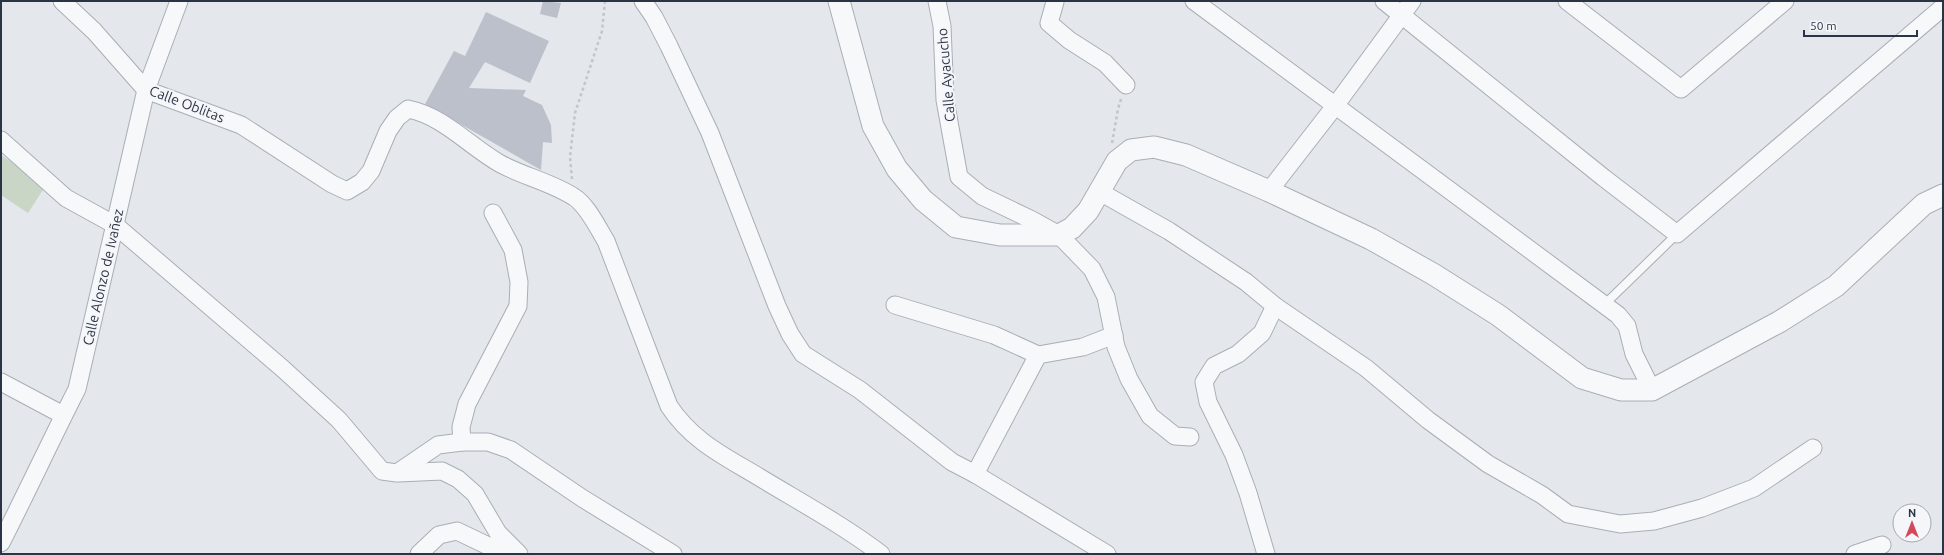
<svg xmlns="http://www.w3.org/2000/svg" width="1944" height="555" viewBox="0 0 1944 555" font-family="Ubuntu,sans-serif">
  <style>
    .park { fill: #c9d6c5 }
    .building { fill: #bbc0ca }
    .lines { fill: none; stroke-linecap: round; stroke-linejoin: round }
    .service-casing { stroke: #a9aeb7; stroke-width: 10 }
    .minor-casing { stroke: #a9aeb7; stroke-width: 19 }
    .tertiary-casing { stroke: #a9aeb7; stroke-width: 23 }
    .path { stroke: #c2c5cb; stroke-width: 2.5; stroke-dasharray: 3 3; stroke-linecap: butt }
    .service { stroke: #f7f8fa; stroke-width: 8 }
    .minor { stroke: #f7f8fa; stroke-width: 17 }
    .tertiary { stroke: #f7f8fa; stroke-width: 21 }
    .labels { text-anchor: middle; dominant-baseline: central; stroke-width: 4; stroke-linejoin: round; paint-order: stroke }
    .street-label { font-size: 14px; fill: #2b3445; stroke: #f4f6f9 }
  </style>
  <rect width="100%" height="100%" fill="#e4e7ec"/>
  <polygon class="park" points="1,155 46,185 28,213 1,195"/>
  <g class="building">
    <polygon points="543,1 561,3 557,18 540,14"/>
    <polygon points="486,12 549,41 530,83 485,62 469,88 526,90 523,96 542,105 551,125 552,143 543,142 541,170 425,104 454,51 465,56"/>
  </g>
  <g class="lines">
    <defs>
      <polyline id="service" points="1605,304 1677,234"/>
      <g id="minor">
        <path d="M62 1 94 31 146 90 241 125 332 184 347 191 362 182 371 171 388 131 397 118 408 109C443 116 468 145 499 163 522 176 551 182 574 197 587 205 598 228 606 241L669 406C692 441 724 456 759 477 800 502 843 525 881 554"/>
        <polyline points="643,1 654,17 669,46 710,133 777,306 790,334 803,354 860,390 952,462 975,474 1107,554"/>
        <polyline points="937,1 942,26 945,100 959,177 982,196 1032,220 1059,235 1092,269 1106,297 1116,347 1129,379 1150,416 1175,436 1190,437"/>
        <polyline points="1194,1 1618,315 1627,326 1634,354 1652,390"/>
        <polyline points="1384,1 1604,178 1677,234 1943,7"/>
        <polyline points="1567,1 1681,89 1785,1"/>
        <polyline points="1055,2 1049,23 1069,40 1105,63 1126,85"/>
        <polyline points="1,140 66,198 115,225 282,368 339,420 382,471 397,473 438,445 462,442 461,427 467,404 518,306 519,282 513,250 493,213"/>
        <polyline points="1269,191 1335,106 1412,1"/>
        <polyline points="1100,192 1169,231 1246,282 1275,306 1366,368 1428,420 1488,464 1542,495 1568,514 1620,524 1654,521 1702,508 1754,488 1813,448"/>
        <polyline points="895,305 994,335 1038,355 1083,347 1114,335"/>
        <polyline points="1,382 63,415"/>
        <polyline points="462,442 488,442 511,450 582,498 673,554"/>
        <polyline points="399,473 442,471 458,479 475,494 498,533 519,554"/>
        <polyline points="975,474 1038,355"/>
        <path d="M1 543C27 492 51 440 77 389L146 90 179 1"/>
        <polyline points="419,554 439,535 457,531 505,554"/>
        <polyline points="1266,554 1248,493 1234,455 1208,402 1204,382 1214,366 1238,354 1262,333 1275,306"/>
        <polyline points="1855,554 1882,545"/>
      </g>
      <polyline id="tertiary" points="839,1 873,126 897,169 923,200 956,227 1000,235 1059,235 1072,228 1088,211 1117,161 1131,150 1154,147 1186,155 1269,191 1371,239 1433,274 1498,315 1582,378 1621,390 1652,390 1779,322 1836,286 1924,204 1943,195"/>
    </defs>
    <use href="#service" class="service-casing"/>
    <use href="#minor" class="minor-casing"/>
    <use href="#tertiary" class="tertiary-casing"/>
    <g class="path">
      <polyline points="1112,143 1118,109 1121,99"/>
      <polyline points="572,179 570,157 575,113 602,31 605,1"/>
    </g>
    <use href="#service" class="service"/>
    <use href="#minor" class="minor"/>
    <use href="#tertiary" class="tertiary"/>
  </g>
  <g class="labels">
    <g class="street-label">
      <text transform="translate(946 75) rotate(-95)">Calle Ayacucho</text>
      <text transform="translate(187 104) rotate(21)">Calle Oblitas</text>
      <text transform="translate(103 277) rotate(-77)">Calle Alonzo de Ivañez</text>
    </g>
  </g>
  <rect width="1944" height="555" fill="none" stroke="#2b3445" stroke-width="4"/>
  <g transform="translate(1912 523)"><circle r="19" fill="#f4f6f9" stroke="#a4a8b1"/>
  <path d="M0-3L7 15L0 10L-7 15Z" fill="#d1495b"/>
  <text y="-6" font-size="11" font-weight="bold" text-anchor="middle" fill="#2b3445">N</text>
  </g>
  <path d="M1804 30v6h113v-6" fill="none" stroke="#2b3445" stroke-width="2"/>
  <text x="1810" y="30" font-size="12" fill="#2b3445" stroke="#f4f6f9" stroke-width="3" paint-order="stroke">50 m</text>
</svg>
